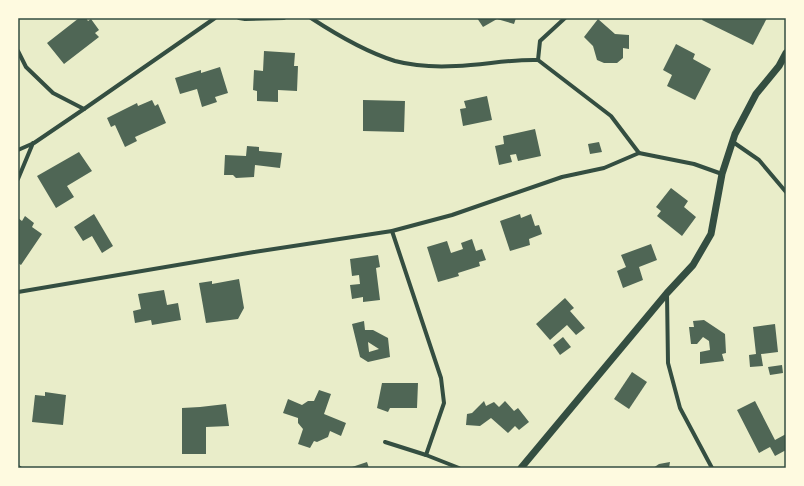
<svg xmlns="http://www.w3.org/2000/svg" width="804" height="486" viewBox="0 0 804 486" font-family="Roboto,sans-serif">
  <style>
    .building { fill: #4f6655; fill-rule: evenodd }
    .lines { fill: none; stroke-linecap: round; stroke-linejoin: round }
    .minor { stroke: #344e41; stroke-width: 4 }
    .tertiary { stroke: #344e41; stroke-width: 7 }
    .neatline { fill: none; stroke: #344e41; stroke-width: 1.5 }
  </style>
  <rect width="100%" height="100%" fill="#e9edc9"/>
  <g class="building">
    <polygon points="79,18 86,18 88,21 91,19 99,30 95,33 99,37 64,64 47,43"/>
    <polygon points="477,18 516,18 514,24 497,19 483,27"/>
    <polygon points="703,18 767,18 753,45 702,20"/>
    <polygon points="598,19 615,34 629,35 629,49 623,48 623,58 617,63 604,63 597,60 593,46 584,37"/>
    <polygon points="676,44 695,54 693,59 711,69 695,100 667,86 672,75 663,70"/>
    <polygon points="264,51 295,53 294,66 298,66 297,91 278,90 278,102 257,101 257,91 253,90 254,70 263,71"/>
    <polygon points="220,67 228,93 215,97 217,102 202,107 197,89 180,94 175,78 201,70 201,73"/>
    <polygon points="487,96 492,120 463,126 460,109 466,108 464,101"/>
    <polygon points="152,100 155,106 158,104 166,123 135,137 137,141 125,147 115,125 111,127 107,118 137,103 138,106"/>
    <polygon points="363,100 405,101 404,132 363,131"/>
    <polygon points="535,129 541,156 518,161 516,154 510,155 512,162 499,165 495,146 504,144 503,136"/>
    <polygon points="599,142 602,152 590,154 588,144"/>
    <polygon points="247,146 259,147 259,151 282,153 280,168 255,165 254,177 236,178 233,175 224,175 225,155 246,156"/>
    <polygon points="79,152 92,171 67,186 74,197 56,208 37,176"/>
    <polygon points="671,188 688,201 684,207 696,217 682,236 657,216 661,211 656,207"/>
    <polygon points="94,214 113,246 102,253 92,236 83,241 74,227"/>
    <polygon points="520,214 521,218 531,214 535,226 539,225 542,234 529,239 530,245 510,251 500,221"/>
    <polygon points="25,216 34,223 32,227 42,234 21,265 18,263 18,218 22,221"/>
    <polygon points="472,239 476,251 482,249 486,260 479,262 480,266 458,273 459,276 438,282 427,247 447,241 451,253 463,249 461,243"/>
    <polygon points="651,244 657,260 639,267 643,280 623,288 617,271 626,267 621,255"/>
    <polygon points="378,255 380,267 376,268 380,300 363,302 363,297 352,299 350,285 360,284 359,275 352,276 350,259"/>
    <polygon points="239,279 244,308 238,319 206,323 199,283 212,281 212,284"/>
    <polygon points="164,290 167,305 178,303 181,320 152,325 151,320 135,323 133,311 141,309 138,294"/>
    <polygon points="565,298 574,308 570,311 585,328 576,335 567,325 550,340 536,324"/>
    <polygon points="704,320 725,334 726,353 722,354 724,361 700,364 700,352 710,350 709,341 703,337 697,344 691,344 689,327 694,327 693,321"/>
    <path d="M364 321 365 330H373L388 338 390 357 368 362 360 357 352 324ZM368 342 379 349 369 352Z"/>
    <polygon points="775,324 778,352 761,354 763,366 750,367 749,355 756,354 753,327"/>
    <polygon points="563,337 571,347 560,355 553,345"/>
    <polygon points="782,365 783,373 770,375 768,367"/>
    <polygon points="632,372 647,382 629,409 614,399"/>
    <polygon points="382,383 418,383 417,408 390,408 388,412 377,408"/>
    <polygon points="319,390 331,394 324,414 346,423 341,436 330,431 328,437 317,442 314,441 310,448 298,444 303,429 298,423 298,418 283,413 288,399 302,405 308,401 314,401"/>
    <polygon points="45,392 66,395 63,425 32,422 35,395 45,396"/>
    <polygon points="484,401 486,406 494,402 499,407 505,401 514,411 518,408 529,422 519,430 515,426 508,433 491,418 480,426 466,425 467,414 472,413"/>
    <polygon points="755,401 775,440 786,434 786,450 775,456 770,447 759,453 737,410"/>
    <polygon points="226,404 229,426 206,427 206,454 182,454 182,408 200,407"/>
    <polygon points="367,462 369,468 349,468"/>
    <polygon points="670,462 669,468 653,468 659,464"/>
  </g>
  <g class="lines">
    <g class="minor">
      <polyline points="239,18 245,19 284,18"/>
      <path d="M311 18C337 35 366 52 395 61 414 66 437 67 456 66 484 65 511 59 538 60L611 116 639 153"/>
      <polyline points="18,51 26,67 53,93 84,109"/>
      <polyline points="538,60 540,41 565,18"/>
      <polyline points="733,142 759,160 786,192"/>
      <polyline points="18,150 34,143 84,109 215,18"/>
      <polyline points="18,179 33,143"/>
      <polyline points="392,231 441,378 444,403 426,455"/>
      <polyline points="18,292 254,252 392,231 452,215 562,177 604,168 639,153 694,164 722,174"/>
      <polyline points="667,294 668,363 680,408 712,468"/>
      <polyline points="385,442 426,455 459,468"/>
      <polyline points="18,467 20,468"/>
    </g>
    <polyline class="tertiary" points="521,468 667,293 693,265 711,234 722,174 735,134 756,94 779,66 786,53"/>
  </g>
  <rect width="804" height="486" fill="none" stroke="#fefae0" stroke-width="38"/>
  <rect x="19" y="19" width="766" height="448" class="neatline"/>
</svg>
